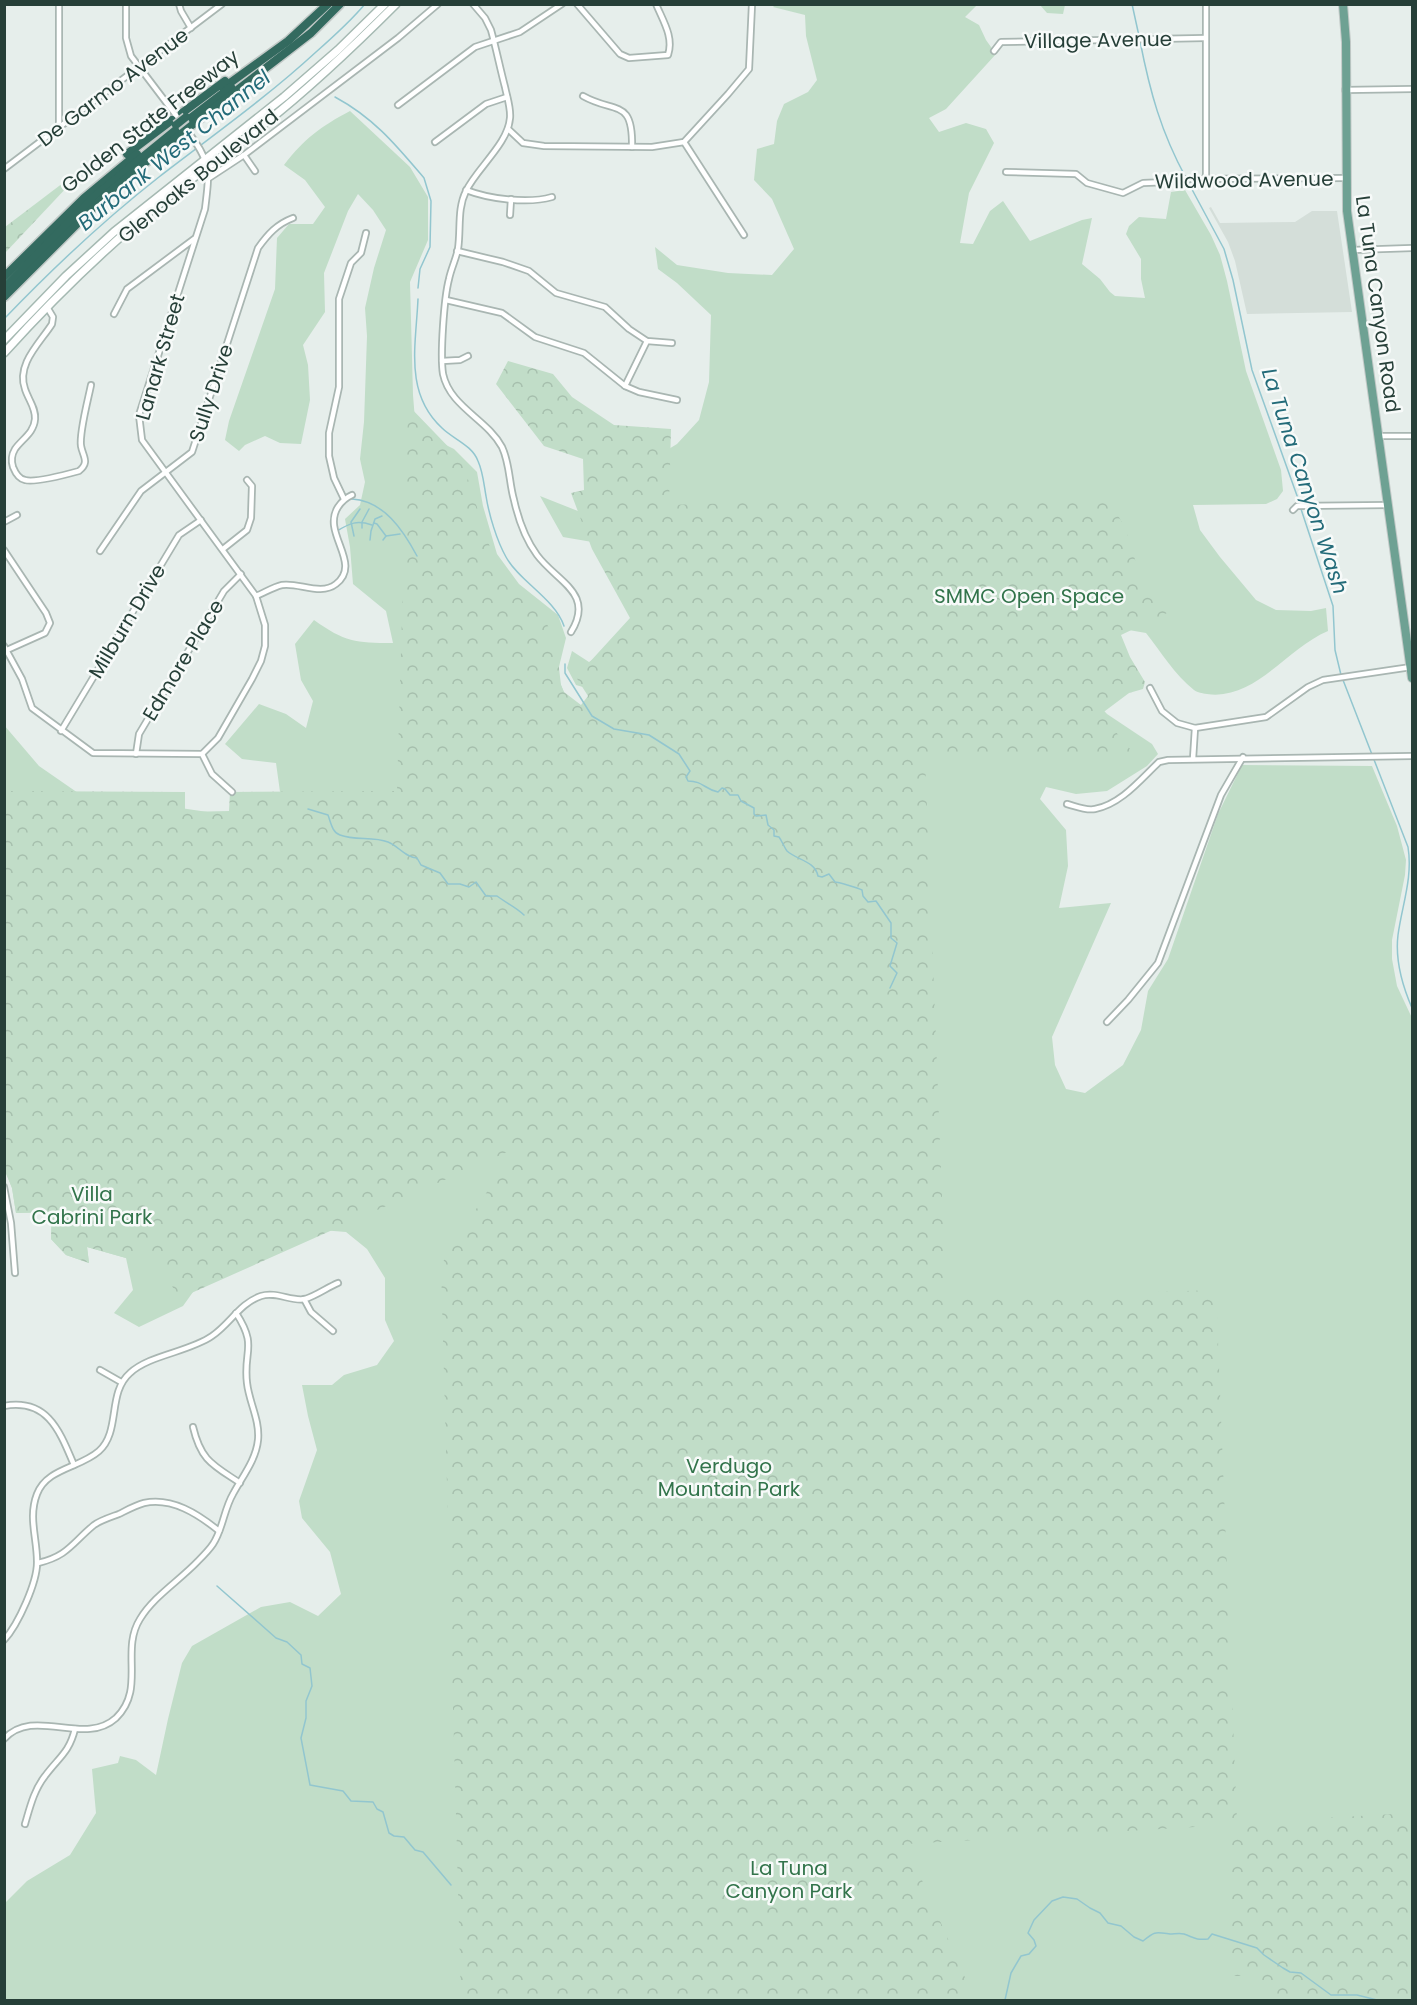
<svg xmlns="http://www.w3.org/2000/svg" width="1417" height="2005" viewBox="0 0 1417 2005" font-family="Poppins,sans-serif">
  <style>
    .built { fill: #d4ded9 }
    .grass { fill: #c1ddc8 }
    .forest { fill: url(#forest-crowns) }
    .lines { fill: none; stroke-linecap: round; stroke-linejoin: round }
    .stream { stroke: #92c6cf; stroke-width: 1.5 }
    .minor-casing { stroke: #a9b6b2; stroke-width: 8 }
    .secondary-casing { stroke: #a5b9b2; stroke-width: 10 }
    .primary-casing { stroke: #c2c9c7; stroke-width: 10 }
    .motorway-casing { stroke: #c2c9c7; stroke-width: 11 }
    .minor { stroke: #fff; stroke-width: 4.5 }
    .secondary { stroke: #fff; stroke-width: 7 }
    .primary { stroke: #6ea193; stroke-width: 8 }
    .motorway { stroke: #336a5f; stroke-width: 8 }
    .motorway-bridge-casing { stroke: #c2c9c7; stroke-width: 11; stroke-linecap: butt }
    .motorway-bridge { stroke: #336a5f; stroke-width: 8 }
    .labels { text-anchor: middle; dominant-baseline: central; stroke-width: 5; stroke-linejoin: round; paint-order: stroke }
    .street-label { font-size: 20px; fill: #263f38; stroke: #f7faf9 }
    .park-label { font-size: 20px; fill: #32744b; stroke: #f7faf9 }
    .water-label { font-size: 21px; font-style: italic; fill: #236b79; stroke: #f7faf9 }
  </style>
  <defs>
    <pattern id="forest-crowns" width="20" height="18" patternUnits="userSpaceOnUse" patternTransform="scale(1.5)"><rect width="20" height="18" fill="#c1ddc8"/><path d="M2 6a3 3 0 1 1 6 0M12 15a3 3 0 1 1 6 0" fill="none" stroke="#a6bfad"/></pattern>
  </defs>
  <rect width="100%" height="100%" fill="#e6eeeb"/>
  <polygon class="built" points="1211,207 1220,223 1295,222 1312,211 1337,211 1352,312 1247,314 1235,261 1228,242 1209,208"/>
  <g class="grass">
    <path d="M775 5H977L965 17 979 25 986 40 996 54 946 109 929 118 939 132 966 123 986 129 994 143 969 193 960 243 973 244 990 211 1003 201 1030 241 1082 220 1092 218 1082 264 1100 279 1110 292 1115 296 1145 298 1141 279V259L1126 234 1129 226 1139 217 1166 219 1171 192 1185 190 1211 235 1220 255 1227 281 1246 371 1281 470 1283 491 1277 499 1266 504 1193 505 1200 530 1220 557 1256 600 1276 610 1311 611 1326 608 1328 631C1287 648 1255 701 1207 694 1202 693 1198 693 1194 690 1175 675 1161 652 1146 633L1123 629 1081 686 1107 714 1152 744 1158 754 1147 766 1107 791 1076 794 1046 787 1040 799 1066 830 1068 866 1059 908 1111 903 1052 1037 1055 1065 1066 1089 1085 1093 1123 1065 1141 1030 1148 991 1168 959 1218 814 1242 765 1372 766 1397 826 1406 860 1405 875 1392 940V959L1397 986 1412 1018V2000H5V1903L27 1881 70 1855 96 1813 92 1769 118 1763 120 1756 136 1760 156 1775 168 1719 182 1663 192 1646 261 1607 290 1602 318 1616 341 1594 330 1552 302 1518 299 1501 317 1450 308 1416 302 1385H332L344 1375 377 1365 394 1341 385 1320V1278L367 1249 346 1232 309 1229 203 1278 183 1306 139 1327 114 1313 133 1290 126 1258 87 1247 89 1263 66 1255 51 1239 52 1212 16 1213 12 1188 4 1169V725L39 766 78 793 235 816 281 799 276 763 242 759 225 744 259 704 286 714 306 728 313 701 301 680 295 644 314 620C345 642 355 643 393 643L386 611 353 584 350 547 345 519 360 505 365 482 360 459 364 422 367 336 365 308 374 268 386 230 373 210 358 194 348 211 324 273 325 312 303 345 308 365 310 400 301 444 280 443 265 436 245 445 239 451 225 440 229 421 275 289 277 238 289 224H313L325 207 305 180 284 165C305 138 320 127 350 111L410 167 428 197V240L410 282 413 395 415 420 413 429 454 449 477 472 483 506 497 554 519 584 558 615 566 638 557 675 571 710 588 723 590 689 576 685 567 668 572 651 589 662 647 624 598 543 563 537 540 496 588 515 649 461 677 444 699 420 709 382 711 315 677 283 658 269 655 247 677 265 728 273 772 275 794 249 772 199 754 180 757 149 774 144 777 121 784 104 808 92 817 80 806 36 805 15 773 7Z"/>
    <polygon points="1040,5 1065,5 1063,14 1047,13"/>
  </g>
  <g class="forest">
    <polygon points="84,167 85,168 5,253 5,227"/>
    <polygon points="508,361 553,374 572,397 614,425 671,429 669,505 933,497 1113,495 1114,507 1126,531 1139,572 1167,613 1121,635 1130,657 1145,682 1143,689 1129,693 1101,714 1135,755 925,757 946,1299 1216,1290 1237,1823 1412,1813 1412,2000 1296,2000 1307,1991 1304,1988 1291,1999 1269,2000 1268,1990 1264,1990 1264,1985 1249,1985 1248,1976 1232,1976 1229,1825 906,1844 975,2000 461,2000 441,1265 514,1149 178,1299 156,1250 126,1258 87,1247 89,1263 66,1255 51,1239 52,1212 16,1213 12,1188 5,1170 5,791 185,792 185,812 229,811 230,792 397,791 408,405 462,461 499,575 538,605 556,643 561,685 564,692 581,705 588,696 576,677 630,618 592,549 571,493 584,490 583,459 544,446 496,384"/>
  </g>
  <g class="lines">
    <g class="stream">
      <polyline points="1132,4 1139,36"/>
      <path d="M1140 41C1150 92 1161 132 1186 178"/>
      <path d="M335 97C374 118 396 145 424 178L431 201 430 247 420 269 418 288"/>
      <polyline points="1188,182 1224,249 1233,280 1252,370 1300,504"/>
      <path d="M418 299C416 345 404 393 442 428 453 439 472 445 478 461 483 472 484 485 486 496 489 515 497 541 506 557 519 581 555 599 564 626"/>
      <path d="M4 319C52 269 104 220 159 177 212 136 266 98 316 52 333 37 350 22 365 4"/>
      <path d="M352 499C384 501 403 530 417 556"/>
      <polyline points="1301,509 1333,606 1335,650 1341,675"/>
      <polyline points="374,523 377,524 386,536"/>
      <polyline points="362,528 362,522 369,509"/>
      <path d="M337 531C350 523 357 520 372 525"/>
      <polyline points="354,536 351,522 360,509"/>
      <polyline points="370,540 371,531 375,519 382,516"/>
      <polyline points="383,540 386,536 400,534"/>
      <path d="M565 664V673L592 716 614 729 649 735 679 754 690 771 686 777 688 781C703 781 704 789 718 792L722 788 725 789 730 795H738L741 801 754 808V814L756 816 766 815 768 825 774 830V836L779 837C782 841 784 847 787 851 797 860 815 861 818 876L822 877 829 874 835 882C838 882 858 888 862 890L863 896 868 902 876 901 891 923V938L897 943 890 966 897 973 890 988"/>
      <path d="M1343 680 1408 847C1413 878 1402 905 1398 935 1395 960 1402 985 1412 1008"/>
      <path d="M308 809 328 815C331 823 332 832 340 835 355 841 373 836 388 842 400 847 403 856 417 858L421 865 440 873 448 884H460L469 887 476 882 486 896H497C506 903 516 907 524 915"/>
      <polyline points="217,1586 276,1638 287,1642 301,1655 302,1664 310,1668 312,1686 306,1701 306,1718 301,1738 310,1785 343,1791 351,1801 373,1802 377,1809 383,1812 389,1833 394,1836 404,1837 415,1850 423,1852 451,1885"/>
      <path d="M1005 2000 1011 1973 1021 1956 1029 1954 1036 1946 1034 1940 1028 1933 1034 1920 1052 1901 1063 1897 1077 1899 1090 1908 1100 1913 1108 1923 1121 1926 1134 1937 1143 1941C1155 1931 1155 1932 1170 1934 1174 1934 1180 1933 1184 1934 1195 1938 1195 1940 1208 1939L1212 1934 1257 1948 1264 1955 1283 1968 1290 1972 1301 1973 1331 1995H1357L1377 2000"/>
    </g>
    <defs>
      <g id="minor">
        <polyline points="126,4 126,38 131,56 181,122"/>
        <polyline points="179,4 181,11 191,28"/>
        <path d="M473 4 485 18 491 30C496 48 500 68 505 87 507 97 511 108 510 118 508 144 477 168 466 191 457 209 461 229 458 249 456 259 451 269 449 279 444 298 440 355 443 374 450 407 487 419 502 447 510 464 509 483 514 500 518 518 526 540 537 555 557 582 595 593 571 632"/>
        <path d="M577 4 620 54 629 58 668 55C674 37 663 21 656 4"/>
        <polyline points="994,51 1001,42 1205,38"/>
        <polyline points="1345,90 1412,89"/>
        <path d="M583 96C615 114 633 98 632 147"/>
        <polyline points="398,105 475,47 520,32 562,4"/>
        <polyline points="59,129 59,4"/>
        <path d="M186 129C211 162 210 169 205 209L139 415 142 440 256 596 265 625V646L261 661 252 679 218 738 202 754"/>
        <polyline points="508,129 523,143 544,146 652,147 684,142 728,94 749,69 752,4"/>
        <polyline points="435,142 486,104 507,97"/>
        <polyline points="684,142 744,235"/>
        <polyline points="244,155 255,171"/>
        <polyline points="4,169 222,4"/>
        <polyline points="1006,172 1076,174 1087,183 1123,193 1143,183 1168,182 1184,179 1345,178"/>
        <polyline points="209,178 244,155 398,38 438,4"/>
        <polyline points="1206,179 1206,4"/>
        <path d="M466 190C489 199 528 204 552 197"/>
        <polyline points="510,215 511,199"/>
        <polyline points="1353,250 1412,248"/>
        <polyline points="457,251 503,262 529,271 556,293 605,307 629,329 647,341 672,343"/>
        <polyline points="446,300 502,313 535,337 584,353 625,386 639,392 677,400"/>
        <path d="M47 307 53 317 52 324C40 343 16 364 25 389 28 399 36 408 35 419 34 433 22 439 15 449 12 454 11 461 13 467 15 472 19 479 25 480 35 483 68 474 79 471 90 462 83 457 81 446 79 433 88 400 91 385"/>
        <polyline points="114,314 127,289 194,239"/>
        <polyline points="442,361 460,360 468,356"/>
        <polyline points="625,386 647,341"/>
        <polyline points="1379,436 1412,436"/>
        <polyline points="344,499 334,478 329,456 329,433 339,387 339,299 351,263 361,253 366,233"/>
        <polyline points="1293,510 1297,506 1388,505"/>
        <polyline points="4,522 17,515"/>
        <polyline points="223,549 247,530 251,518 252,486 247,480"/>
        <polyline points="4,550 46,613 50,623 45,633 7,650"/>
        <path d="M100 551 141 491 192 452 258 248C268 234 277 224 293 218"/>
        <path d="M256 596C264 593 273 587 282 585 298 582 321 596 336 584 363 563 321 533 338 507 342 501 345 498 352 495"/>
        <polyline points="4,646 22,679 32,708 93,753 202,754 212,774 232,792"/>
        <polyline points="1150,688 1162,711 1177,723 1195,728 1266,717 1308,687 1323,680 1411,667"/>
        <polyline points="61,731 179,535 201,520"/>
        <polyline points="136,754 139,734 224,591 241,574"/>
        <polyline points="1193,759 1195,728"/>
        <path d="M1067 804C1075 806 1086 811 1095 809 1121 804 1140 780 1159 762L1168 760 1412 756"/>
        <polyline points="1107,1022 1128,1000 1158,963 1221,795 1243,757"/>
        <polyline points="4,1187 11,1223 15,1273"/>
        <polyline points="304,1299 311,1312 333,1331"/>
        <polyline points="100,1370 121,1382"/>
        <path d="M4 1406C48 1398 60 1432 74 1465"/>
        <path d="M193 1427C201 1461 213 1465 240 1483"/>
        <path d="M38 1563C68 1556 72 1543 94 1525 101 1520 111 1517 119 1514 127 1510 136 1505 144 1503 172 1497 198 1514 219 1531"/>
        <path d="M4 1640C18 1625 38 1581 37 1561 37 1538 28 1517 37 1494 47 1468 80 1468 99 1451 121 1431 107 1393 130 1373 149 1355 189 1352 212 1336 230 1324 240 1303 261 1296 276 1291 292 1302 305 1299 316 1296 328 1287 338 1283"/>
        <path d="M4 1739C34 1706 84 1747 116 1718 146 1689 120 1651 140 1619 154 1596 179 1581 198 1561 203 1556 209 1550 213 1544 223 1529 224 1509 233 1494 242 1477 256 1460 258 1440 260 1420 249 1402 247 1383 243 1350 258 1347 236 1313"/>
        <path d="M25 1824C30 1807 34 1790 45 1776 59 1757 69 1753 75 1729"/>
      </g>
      <g id="secondary">
        <polyline points="4,340 66,276 114,232 284,97 338,50 385,4"/>
        <path d="M4 353C49 303 97 256 148 213 186 182 226 154 264 124 311 87 354 46 396 4"/>
      </g>
      <polyline id="primary" points="1343,4 1346,42 1347,211 1412,678"/>
      <g id="motorway">
        <polyline points="223,88 288,41 328,4"/>
        <polyline points="182,113 225,81"/>
        <polyline points="188,120 231,87"/>
        <polyline points="192,125 311,33 340,4"/>
        <polyline points="127,154 172,120"/>
        <polyline points="4,277 84,198 137,154"/>
        <polyline points="4,288 96,195 178,128"/>
        <polyline points="4,297 108,193 182,133"/>
      </g>
    </defs>
    <use href="#minor" class="minor-casing"/>
    <use href="#secondary" class="secondary-casing"/>
    <use href="#primary" class="primary-casing"/>
    <use href="#motorway" class="motorway-casing"/>
    <use href="#minor" class="minor"/>
    <use href="#secondary" class="secondary"/>
    <use href="#primary" class="primary"/>
    <use href="#motorway" class="motorway"/>
    <defs>
      <g id="motorway-bridge">
        <polyline points="176,125 186,117"/>
        <polyline points="182,133 192,125"/>
      </g>
    </defs>
    <use href="#motorway-bridge" class="motorway-bridge-casing"/>
    <use href="#motorway-bridge" class="motorway-bridge"/>
  </g>
  <g class="labels">
    <g class="street-label">
      <text transform="translate(1098 40) rotate(-1)">Village Avenue</text>
      <text transform="translate(113 87) rotate(-37)">De Garmo Avenue</text>
      <text transform="translate(150 121) rotate(-38)">Golden State Freeway</text>
      <text transform="translate(198 176) rotate(-39)">Glenoaks Boulevard</text>
      <text transform="translate(1244 180) rotate(-1)">Wildwood Avenue</text>
      <text transform="translate(1378 304) rotate(82)">La Tuna Canyon Road</text>
      <text transform="translate(160 357) rotate(-74)">Lanark Street</text>
      <text transform="translate(211 393) rotate(-72)">Sully Drive</text>
      <text transform="translate(127 621) rotate(-59)">Milburn Drive</text>
      <text transform="translate(183 660) rotate(-59)">Edmore Place</text>
    </g>
    <g class="park-label">
      <text x="1029" y="596">SMMC Open Space</text>
      <text x="92" y="1194">Villa<tspan x="92" dy="23">Cabrini Park</tspan></text>
      <text x="729" y="1466">Verdugo<tspan x="729" dy="23">Mountain Park</tspan></text>
      <text x="789" y="1868">La Tuna<tspan x="789" dy="23">Canyon Park</tspan></text>
    </g>
    <g class="water-label">
      <text transform="translate(174 150) rotate(-39)">Burbank West Channel</text>
      <text transform="translate(1305 481) rotate(72)">La Tuna Canyon Wash</text>
    </g>
  </g>
  <rect width="1417" height="2005" fill="none" stroke="#263f38" stroke-width="12"/>
</svg>
